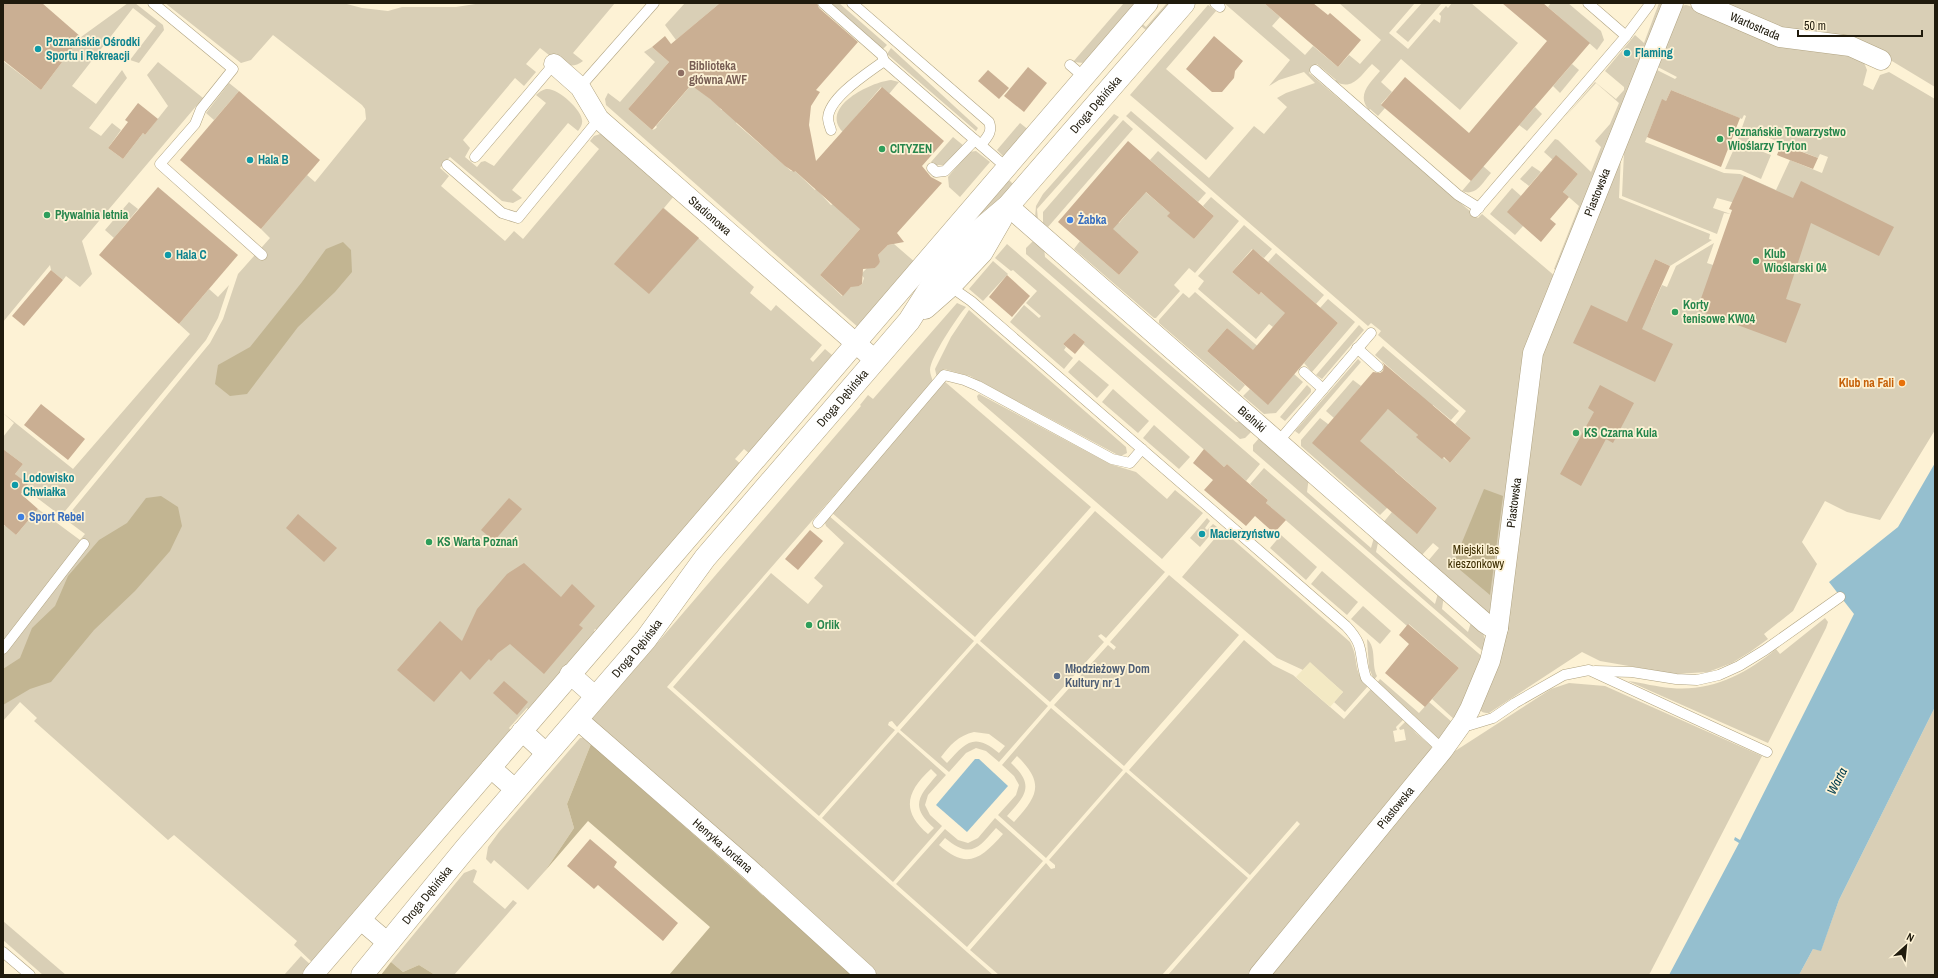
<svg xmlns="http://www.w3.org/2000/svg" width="1938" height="978" viewBox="0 0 1938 978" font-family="'Archivo Narrow',sans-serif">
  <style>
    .green { fill: #d9cfb6; fill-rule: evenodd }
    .forest { fill: #c2b592 }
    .sand { fill: #f3e9c4 }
    .water { fill: #95bfcf }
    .building { fill: #caaf93 }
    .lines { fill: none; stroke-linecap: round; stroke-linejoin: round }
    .service-casing { stroke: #b0a381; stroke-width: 11 }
    .minor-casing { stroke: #b0a381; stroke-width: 21 }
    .tertiary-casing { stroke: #b0a381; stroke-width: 23 }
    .service { stroke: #fff; stroke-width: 10 }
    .minor { stroke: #fff; stroke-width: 20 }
    .tertiary { stroke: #fff; stroke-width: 22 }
    .culture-dot { fill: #0f9aa8; stroke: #fdf2d5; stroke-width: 1.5 }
    .education-dot { fill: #8d6e63; stroke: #fdf2d5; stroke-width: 1.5 }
    .leisure-dot { fill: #2e9e5b; stroke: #fdf2d5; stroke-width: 1.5 }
    .shop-dot { fill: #3f7fe0; stroke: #fdf2d5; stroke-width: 1.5 }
    .food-dot { fill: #e8710a; stroke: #fdf2d5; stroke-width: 1.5 }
    .service-dot { fill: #5c6f8a; stroke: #fdf2d5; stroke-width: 1.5 }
    .labels { text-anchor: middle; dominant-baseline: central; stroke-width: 3.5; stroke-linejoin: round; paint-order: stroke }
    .street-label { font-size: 12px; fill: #201b0d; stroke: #fdf2d5 }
    .culture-label { font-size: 12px; font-weight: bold; fill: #0d838f; stroke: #fdf2d5; text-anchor: start }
    .education-label { font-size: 12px; font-weight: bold; fill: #785e54; stroke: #fdf2d5; text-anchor: start }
    .leisure-label { font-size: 12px; font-weight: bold; fill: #27864d; stroke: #fdf2d5; text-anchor: start }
    .shop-label { font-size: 12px; font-weight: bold; fill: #366cbe; stroke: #fdf2d5; text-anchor: start }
    .food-label { font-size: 12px; font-weight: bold; fill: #c56008; stroke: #fdf2d5; text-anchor: end }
    .park-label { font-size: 12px; fill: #3c2d00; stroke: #fdf2d5 }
    .service-label { font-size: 12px; font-weight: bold; fill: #4e5e75; stroke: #fdf2d5; text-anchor: start }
    .water-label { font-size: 13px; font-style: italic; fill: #003d4f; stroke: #fdf2d5 }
  </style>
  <rect width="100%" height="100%" fill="#fdf2d5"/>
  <g class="green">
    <polygon points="128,3 135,3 163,25 164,30 139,63 130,60 156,26 133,8 72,86 96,104 122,70 127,78 89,128 101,136 112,123 121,130 108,148 123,159 143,133 145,135 168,106 147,75 158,62 203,98 82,241 92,274 80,287 66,276 63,280 51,270 50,265 3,322 3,61 41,90 81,37"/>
    <path d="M165 3H343L362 8 388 11 402 7H456L482 3H615L573 53 583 61C568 73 553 58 540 48L526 64 536 72 524 86 515 78 463 140 470 148 465 157 477 167 481 162 485 161 494 166 546 103 536 95C539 92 542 90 546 89 557 87 582 110 582 120 583 124 580 128 578 131L568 123 512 190 522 198 513 203 502 201 450 157 440 168 449 176 441 186 505 241 514 231 523 239 599 149 590 141 594 136 603 133 674 196 664 208 754 287 750 293 771 311 776 305 822 345 810 359 813 362 825 349 832 355 783 412 751 455 744 449 735 459 742 465 599 631 595 629 594 631 597 634 530 711 527 708 509 728 513 732 314 964 294 945 297 941 174 835 168 840 34 721 37 718 20 702 3 721V528L5 525 16 535 38 509 80 540 85 534 65 519 210 343 223 319 238 274 270 238 261 229 307 175 315 182 366 119 365 109 362 105 273 35 251 60 241 63Z"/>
    <polygon points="685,3 720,3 676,40 665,25"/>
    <polygon points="828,3 839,3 887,45 882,50"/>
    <polygon points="1124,3 1141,3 1084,63 1073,62"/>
    <polygon points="1167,3 1170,3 1146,30 1137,23 1139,21 1146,27"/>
    <path d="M1224 3H1264L1280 17 1272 26 1305 55 1313 46 1338 67 1349 55 1360 64 1381 40 1339 3H1415L1389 33 1408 49 1434 19 1440 23 1441 16 1439 14 1446 6 1448 8 1452 3H1471L1518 43 1460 110 1401 59 1381 82 1392 92 1381 104 1385 108 1378 116 1370 109 1369 110C1356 95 1370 83 1380 71L1372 64C1361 75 1352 92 1335 81L1336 80 1317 64 1309 73 1478 218 1482 214 1556 277 1490 614H1487L1428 561 1439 548 1433 543 1422 555H1418L1382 524 1392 512 1416 533 1437 508 1395 471 1387 508 1380 515 1301 446V440L1320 418 1328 424 1359 441 1384 412 1415 390 1375 355 1383 346 1459 411 1451 420 1433 405 1412 429 1418 435 1417 437 1450 463 1471 438 1455 424 1466 411 1378 335 1381 331 1371 323 1368 326 1126 116 1131 111 1209 178 1254 126 1264 134 1287 107 1277 98 1286 93 1315 83 1304 72 1279 80 1269 86 1290 60Z"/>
    <polygon points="1422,3 1442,3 1408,42 1396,32"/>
    <polygon points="1551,3 1568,3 1601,31 1604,40 1597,50 1548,7"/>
    <polygon points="1659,3 1666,3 1558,272 1554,269 1579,206 1563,192 1578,174 1556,156 1553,160 1544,152 1555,139 1558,140 1591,172 1601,147 1595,141 1610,124 1619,103 1596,83 1565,117 1595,82 1616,99 1624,90 1624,87 1605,71 1635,35 1644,43"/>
    <polygon points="1713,3 1935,3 1935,87 1882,55 1806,36"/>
    <polygon points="1208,5 1216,11 1166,69 1234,128 1206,160 1130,95"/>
    <path d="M1686 5 1838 49 1863 60 1867 70 1863 85 1873 90 1880 75 1889 72 1935 99V430L1880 520 1847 512 1825 501 1802 542 1817 564 1793 611 1764 634 1768 639 1750 652 1732 663 1708 672 1675 674 1600 661 1582 652 1489 713C1483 713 1481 712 1478 707L1536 368 1621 155 1619 198 1710 234 1709 239 1712 240 1670 266 1655 259 1636 303 1651 309 1662 285 1667 287 1676 266 1714 243 1707 263 1789 290 1735 203 1717 198 1713 208 1731 214 1724 213 1717 234 1622 196 1624 152 1653 68 1675 79 1677 77 1654 65 1681 6ZM1671 90 1742 119 1744 115 1746 116 1738 139 1747 143 1752 131 1818 158 1820 154 1828 157 1822 173 1790 160 1776 190 1740 174 1724 173 1645 142 1662 100 1666 101Z"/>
    <polygon points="652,47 669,62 628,109 652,130 655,129 657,127 656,126 692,84 720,107 721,110 723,109 737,121 736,123 738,125 791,171 795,171 815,190 816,189 831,205 833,204 848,217 848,219 850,218 860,227 860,229 820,275 842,296 853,285 859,286 862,284 864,278 861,274 868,267 875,268 880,262 877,256 888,245 894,244 916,263 859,328 606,105 605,99 608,93 620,102 655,62 644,52"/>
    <polygon points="891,48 978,128 976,131 887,54"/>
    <polygon points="1572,64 1579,70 1560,93 1553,86"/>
    <path d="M891 80 899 82 889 94 881 87 843 132C819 107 871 82 891 80Z"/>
    <polygon points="229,83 239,91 214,120 206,113"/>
    <polygon points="1535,107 1542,114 1527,131 1519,125"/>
    <polygon points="1114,114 1119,117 1037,209 1038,220 1035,218 1036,206 1043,194"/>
    <polygon points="1123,120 1133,129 1048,227 1043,223 1043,212"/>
    <polygon points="1020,123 1030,131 1010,154 1003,156 997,150"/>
    <polygon points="953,137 964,146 945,165 935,165 931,162"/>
    <polygon points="1737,142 1771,155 1761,179 1741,170 1725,169"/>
    <polygon points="976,151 990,162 960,197 949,187 948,177 969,152"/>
    <polygon points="1158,151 1206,193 1198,202 1150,160"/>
    <path d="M1483 166 1491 173C1483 182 1476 197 1462 191Z"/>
    <polygon points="1532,166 1541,172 1529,186 1520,179"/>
    <polygon points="1006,177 1013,184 1002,197 967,231"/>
    <polygon points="1141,188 1170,213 1194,239 1214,216 1203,206 1211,197 1239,221 1195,273 1189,268 1174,285 1180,291 1156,318 1154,318 1074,249 1080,241 1119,275 1139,252 1122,237 1106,228 1114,219 1119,223 1138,201"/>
    <polygon points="1512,188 1521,196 1523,226 1515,235 1490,214"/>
    <polygon points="129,202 138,209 114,238 105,230"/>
    <polygon points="1244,225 1272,249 1264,258 1252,249 1232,272 1259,295 1261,292 1290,317 1273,327 1269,324 1256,339 1198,289 1204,281 1198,276"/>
    <polygon points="1035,239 1044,247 1045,257 1236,422 1244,421 1254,429 1245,438 1240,439 1026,254 1026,248"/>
    <polygon points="1007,244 1260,464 1246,481 1227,464 1224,467 1083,344 1085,342 1074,333 1063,344 1066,347 1064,350 1073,358 1064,369 1010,322 1024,305 1039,318 1041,316 1026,303 1037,291 1013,270 1011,271 995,258"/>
    <polygon points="1276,253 1324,295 1316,304 1268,262"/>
    <polygon points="993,261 1008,274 983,301 969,289"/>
    <polygon points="229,285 218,318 206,340 61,516 28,491 31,488 15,474 23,464 3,449 3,437 14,423 3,413 73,469 190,334 179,324 209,289 218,297"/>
    <polygon points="1195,292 1262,350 1255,357 1227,328 1207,351 1245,385 1239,392 1159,323 1159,320 1183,293 1189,298"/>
    <polygon points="1328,299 1355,322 1312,372 1304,363 1338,323 1320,308"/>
    <path d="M957 303 966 307C957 317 930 358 930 370 930 374 932 378 933 382L667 687 993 975H875L592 719 861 406 860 405 868 395 873 399Z"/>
    <polygon points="969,310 1126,447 1127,453 1121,456 1116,454 970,376 944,369 937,378 935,369 951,337"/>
    <polygon points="1359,325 1364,330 1322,379 1316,375"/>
    <polygon points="1358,359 1361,362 1299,434 1295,431"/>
    <polygon points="1079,360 1109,385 1097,398 1068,372"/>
    <polygon points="1294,374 1303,382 1276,413 1264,414 1243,396 1250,389 1268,404"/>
    <polygon points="1353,380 1361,386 1334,418 1326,411"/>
    <polygon points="944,381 1091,507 975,637 831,512"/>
    <polygon points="1307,385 1311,389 1311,392 1285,421 1280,417"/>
    <polygon points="1113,389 1149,421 1138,433 1102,402"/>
    <polygon points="979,394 1110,464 1136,472 1167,499 1175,490 1203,513 1162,559 978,400 977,396"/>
    <polygon points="1154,425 1190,457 1179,469 1143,438"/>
    <path d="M1261 436 1309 477 1307 492 1371 548 1375 534 1379 538 1376 552 1435 604 1439 590 1444 595 1442 609 1468 632 1472 619C1483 630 1487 638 1486 654L1253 451V445Z"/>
    <polygon points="1264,468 1485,659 1455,720 1432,699 1459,668 1409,624 1407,626 1266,503 1268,500 1250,484"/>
    <polygon points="1095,511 1165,572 1106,638 1101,634 1098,636 1104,642 1050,702 980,641"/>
    <polygon points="828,515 974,641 897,727 892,721 889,722 888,725 895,730 819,816 673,687 771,573 808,604 823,586 814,578 844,543 826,526 825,523"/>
    <polygon points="1207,518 1210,521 1205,528 1207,530 1213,524 1217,527 1200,547 1190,538"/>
    <path d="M1222 530 1350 642C1360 660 1351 670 1368 686L1345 712 1334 702 1343 692 1310 663 1303 670 1277 658 1182 577Z"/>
    <polygon points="1281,535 1317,567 1306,580 1270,548"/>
    <polygon points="1322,571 1358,602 1347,615 1311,584"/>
    <polygon points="1169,575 1239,635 1124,766 1054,705 1108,645 1114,650 1116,647 1110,642"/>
    <polygon points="1363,606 1391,631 1380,644 1351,619"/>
    <path d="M1825 618 1828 622 1826 628 1768 743 1628 681C1643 683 1657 687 1671 688 1711 692 1746 674 1776 649L1780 654Z"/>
    <path d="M1367 639C1377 648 1371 664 1377 676L1374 680 1369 668Z"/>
    <polygon points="1244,640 1273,665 1293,675 1344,719 1371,689 1404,719 1396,727 1397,730 1393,731 1395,742 1406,740 1404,729 1400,730 1399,728 1406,721 1416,733 1431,746 1431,750 1249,975 1168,975 1300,824 1297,821 1250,875 1129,770"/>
    <path d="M977 643 1048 706 999 762 986 751 976 748 966 753 949 772 900 730ZM974 732 989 734 1005 746 999 753C974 732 966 742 947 763L941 757C949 746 959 735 974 732Z"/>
    <polygon points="1380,679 1419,713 1429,702 1453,723 1442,738 1437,738 1377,683"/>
    <polygon points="1569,683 1605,686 1762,756 1649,975 1269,975 1452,753 1551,689"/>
    <polygon points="1935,707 1935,975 1799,975 1813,949 1821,950 1839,900"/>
    <path d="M1051 708 1123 770 1046 858 998 815 1016 795 1019 785 1014 776 1002 765ZM1017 756C1045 783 1038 796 1014 822L1007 816C1026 795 1035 785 1011 763Z"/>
    <path d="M898 732 946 775 928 795 925 805 930 815 942 826 893 882 822 818ZM931 769 937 775C919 796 909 806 934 828L928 834C901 811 906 792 931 769Z"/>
    <polygon points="580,738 583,738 591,744 567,804 574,828 545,871 528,890 494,860 491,864 486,859 488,847 499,832"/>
    <polygon points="1126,772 1248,878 1162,975 999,975 970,950 1046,863 1051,869 1055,868 1055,865 1049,860"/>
    <path d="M995 818 1043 861 967 947 896 884 945 829 958 840 968 843 978 838ZM996 828 1003 834C981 859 967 870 939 845L945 838C970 859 978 849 996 828Z"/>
    <polygon points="474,869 477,871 473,882 505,909 513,900 517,903 454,975 435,975 419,965 403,972 391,962 464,873"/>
    <polygon points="3,921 66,975 43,975 3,940"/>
    <polygon points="301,956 312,966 304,975 284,975"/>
  </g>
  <g class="forest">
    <polygon points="343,242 351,250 352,272 335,292 298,327 247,394 230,396 215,384 218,365 250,347 302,282 326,249"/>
    <polygon points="1484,489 1503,496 1490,595 1453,564"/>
    <polygon points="161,496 178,507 182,526 170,551 135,591 94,630 51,682 30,689 3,705 3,669 20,658 32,628 55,606 68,576 99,540 127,523 146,498"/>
    <polygon points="591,744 853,975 669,975 710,927 588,821 545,871 574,828 567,804"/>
    <polygon points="391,962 403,972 419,965 435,975 381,975"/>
  </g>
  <polygon class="sand" points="1310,662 1343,692 1330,707 1296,677"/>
  <g class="water">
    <polygon points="1935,463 1935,707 1839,900 1821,951 1813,949 1799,975 1669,975 1739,843 1734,840 1735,837 1740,840 1854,614 1829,582 1898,527"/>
    <polygon points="975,759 979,759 1008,786 967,832 936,805"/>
  </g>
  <g class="building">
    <polygon points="3,3 42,3 81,37 41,90 3,60"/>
    <polygon points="720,3 817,3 819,8 858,42 816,90 820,92 811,106 809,125 816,161 882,87 944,141 922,166 931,177 942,183 897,233 904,242 888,245 878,255 880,262 878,265 875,268 863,269 862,284 859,286 851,287 843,296 820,275 860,229 795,171 794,172 785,166 710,99 691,85 652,130 628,109 669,62 652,47 665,36 671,44"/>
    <polygon points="1264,3 1313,3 1328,15 1330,13 1361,40 1338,67"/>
    <polygon points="1502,3 1543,3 1590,43 1471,181 1381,105 1405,77 1469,133 1547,41"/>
    <polygon points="1214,36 1243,61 1235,71 1234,78 1222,92 1212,92 1186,69"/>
    <polygon points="1028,67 1047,83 1024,112 1004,96"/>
    <polygon points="988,70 1009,88 999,99 978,81"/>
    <polygon points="1671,90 1740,118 1721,167 1647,137 1662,99 1666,101"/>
    <polygon points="239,91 320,160 261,229 180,160"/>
    <polygon points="138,103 158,119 145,135 143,133 123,159 108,148 128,122 125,120"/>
    <polygon points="1128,141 1214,216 1194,239 1167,216 1170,213 1146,192 1113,229 1139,252 1119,275 1058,222"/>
    <polygon points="1781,144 1818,158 1813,169 1777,155"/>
    <polygon points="1556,155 1578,174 1563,192 1569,197 1550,219 1556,224 1541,242 1507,212"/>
    <polygon points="1744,176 1793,198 1801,181 1894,227 1879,256 1811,223 1786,299 1801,304 1786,343 1697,310 1732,210 1729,209"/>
    <polygon points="158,187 238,255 179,324 99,255"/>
    <polygon points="663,208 699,238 649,294 614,264"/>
    <polygon points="1253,249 1338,323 1268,405 1207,351 1227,328 1253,350 1285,313 1261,292 1259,295 1232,272"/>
    <polygon points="1655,259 1670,266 1642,329 1673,344 1655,382 1573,343 1591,305 1627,322"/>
    <polygon points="51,270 63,280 24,326 12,316"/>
    <polygon points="1007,275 1030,296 1012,317 989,297"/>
    <polygon points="1074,333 1085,342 1075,354 1063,344"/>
    <polygon points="1382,362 1471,438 1450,463 1444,457 1442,459 1416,437 1418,435 1388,409 1360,441 1437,508 1417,534 1312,443 1373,372 1380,373 1383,371 1384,365"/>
    <polygon points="1600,385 1634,403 1613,443 1606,439 1581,486 1560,474 1594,412 1588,408"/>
    <polygon points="41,404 85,439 68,460 24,425"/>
    <polygon points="3,449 23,464 15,474 28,484 21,494 38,509 16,535 3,524"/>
    <polygon points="1204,449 1224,467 1227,464 1246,481 1268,500 1266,503 1286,520 1274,533 1255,516 1246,526 1204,490 1213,480 1193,463"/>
    <polygon points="509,498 522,509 494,541 481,530"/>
    <polygon points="298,514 337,548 324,562 286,528"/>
    <polygon points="810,530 823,541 798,570 785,559"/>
    <polygon points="524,563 561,597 572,584 595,606 579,625 583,628 544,674 510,644 498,653 491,661 489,659 470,680 461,671 434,702 397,670 440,621 462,641 477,609 507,574"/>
    <polygon points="1408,624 1459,668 1425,707 1385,673 1409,644 1399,635"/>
    <polygon points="504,681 528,702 517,715 493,693"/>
    <polygon points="590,839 617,862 614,867 678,923 663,941 598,885 594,889 567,866"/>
  </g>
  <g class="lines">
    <defs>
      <g id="service">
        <polyline points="153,3 233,69 201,109 195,124 160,164 262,255"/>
        <polyline points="823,3 882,55 884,61 1006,167"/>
        <path d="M852 3 989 122C993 132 987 137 981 145"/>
        <polyline points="1215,3 1220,7"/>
        <polyline points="1588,3 1626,36"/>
        <polyline points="1070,65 1084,77"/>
        <polyline points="1315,70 1458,195 1479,208"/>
        <polyline points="580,87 654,3"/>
        <path d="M831 130C830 127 828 122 828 118 829 97 868 73 884 61"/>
        <polyline points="475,157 554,64"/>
        <polyline points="447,165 502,213 518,218 599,119"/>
        <polyline points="932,168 936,172 945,171 975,140"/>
        <polyline points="1475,212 1626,36 1650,4"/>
        <path d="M948 285 971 301 1346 626C1366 647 1358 654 1366 678L1443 750"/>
        <polyline points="1357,348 1378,367"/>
        <polyline points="1304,372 1323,389"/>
        <polyline points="1278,442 1371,333"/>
        <polyline points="818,523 944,375 964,380 978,386 1112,459 1130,463 1142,449"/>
        <polyline points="3,649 84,544"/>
        <polyline points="1595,671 1632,672 1676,679 1697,680 1719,675 1739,666 1765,650 1840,597"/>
        <polyline points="1463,722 1470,725 1493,718 1515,703 1564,675 1589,670 1767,752"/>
        <polyline points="3,952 30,975"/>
      </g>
      <g id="minor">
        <path id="s1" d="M1701 3 1780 37 1850 46 1881 60"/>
        <path id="s2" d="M554 64 580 87 599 119 875 360"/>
        <path id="s3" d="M1008 206 1485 623 1491 627 1498 628"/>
        <polyline points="570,674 596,697"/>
        <path id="s4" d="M577 719 747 867 866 975"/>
        <polyline points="522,731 547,754"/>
        <polyline points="491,768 516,790"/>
        <polyline points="361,920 388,943"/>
        <polyline points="313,975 1148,3"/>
        <path id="s5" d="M1259 975 1443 750 1463 722 1470 709 1490 661 1498 628 1533 353 1673 3"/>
      </g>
      <g id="tertiary">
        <polyline points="925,308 950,286 982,252 1001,219"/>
        <path id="s6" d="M362 975 465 849 646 639 705 558 909 321 937 277 962 245 1008 206 1184 3"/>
      </g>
    </defs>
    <use href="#service" class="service-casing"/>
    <use href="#minor" class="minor-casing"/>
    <use href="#tertiary" class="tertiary-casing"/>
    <use href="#service" class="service"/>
    <use href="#minor" class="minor"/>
    <use href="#tertiary" class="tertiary"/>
  </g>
  <g class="culture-dot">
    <circle cx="38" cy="49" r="4"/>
    <circle cx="1627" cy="53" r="4"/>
    <circle cx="250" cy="160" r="4"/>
    <circle cx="168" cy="255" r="4"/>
    <circle cx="15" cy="485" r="4"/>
    <circle cx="1202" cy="534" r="4"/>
  </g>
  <circle class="education-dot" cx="681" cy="73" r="4"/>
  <g class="leisure-dot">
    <circle cx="1720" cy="139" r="4"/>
    <circle cx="882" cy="149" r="4"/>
    <circle cx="47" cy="215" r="4"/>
    <circle cx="1756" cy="261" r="4"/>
    <circle cx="1675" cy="312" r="4"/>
    <circle cx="1576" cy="433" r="4"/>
    <circle cx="429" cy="542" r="4"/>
    <circle cx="809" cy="625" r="4"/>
  </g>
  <g class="shop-dot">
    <circle cx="1070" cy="220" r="4"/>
    <circle cx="21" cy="517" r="4"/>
  </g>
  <circle class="food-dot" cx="1902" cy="383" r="4"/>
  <circle class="service-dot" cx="1057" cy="676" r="4"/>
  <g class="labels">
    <g class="street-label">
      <text stroke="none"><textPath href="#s1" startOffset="59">Wartostrada</textPath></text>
      <text stroke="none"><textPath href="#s6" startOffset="1140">Droga Dębińska</textPath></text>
      <text stroke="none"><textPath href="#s5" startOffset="876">Piastowska</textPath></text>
      <text stroke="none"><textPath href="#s2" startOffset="219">Stadionowa</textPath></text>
      <text stroke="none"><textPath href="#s6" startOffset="751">Droga Dębińska</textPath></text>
      <text stroke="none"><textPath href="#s3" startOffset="324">Bielniki</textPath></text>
      <text stroke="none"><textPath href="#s5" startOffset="552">Piastowska</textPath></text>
      <text stroke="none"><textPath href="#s6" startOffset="427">Droga Dębińska</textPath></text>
      <text stroke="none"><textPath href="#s5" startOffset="216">Piastowska</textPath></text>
      <text stroke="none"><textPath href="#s4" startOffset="193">Henryka Jordana</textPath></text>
      <text stroke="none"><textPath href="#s6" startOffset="103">Droga Dębińska</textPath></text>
    </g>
    <g class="culture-label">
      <text x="46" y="42">Poznańskie Ośrodki<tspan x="46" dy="14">Sportu i Rekreacji</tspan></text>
      <text x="1635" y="53">Flaming</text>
      <text x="258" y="160">Hala B</text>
      <text x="176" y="255">Hala C</text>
      <text x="23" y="478">Lodowisko<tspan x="23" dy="14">Chwiałka</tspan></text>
      <text x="1210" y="534">Macierzyństwo</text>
    </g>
    <g class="education-label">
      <text x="689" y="66">Biblioteka<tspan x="689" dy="14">główna AWF</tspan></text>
    </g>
    <g class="leisure-label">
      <text x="1728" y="132">Poznańskie Towarzystwo<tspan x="1728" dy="14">Wioślarzy Tryton</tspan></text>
      <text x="890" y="149">CITYZEN</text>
      <text x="55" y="215">Pływalnia letnia</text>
      <text x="1764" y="254">Klub<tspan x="1764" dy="14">Wioślarski 04</tspan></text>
      <text x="1683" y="305">Korty<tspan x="1683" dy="14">tenisowe KW04</tspan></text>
      <text x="1584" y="433">KS Czarna Kula</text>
      <text x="437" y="542">KS Warta Poznań</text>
      <text x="817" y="625">Orlik</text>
    </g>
    <g class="shop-label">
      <text x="1078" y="220">Żabka</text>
      <text x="29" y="517">Sport Rebel</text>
    </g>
    <g class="food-label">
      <text x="1894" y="383">Klub na Fali</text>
    </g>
    <g class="park-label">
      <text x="1476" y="550">Miejski las<tspan x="1476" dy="14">kieszonkowy</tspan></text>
    </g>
    <g class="service-label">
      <text x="1065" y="669">Młodzieżowy Dom<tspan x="1065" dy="14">Kultury nr 1</tspan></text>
    </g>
    <g class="water-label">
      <text transform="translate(1837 781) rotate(-63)">Warta</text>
    </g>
  </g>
  <rect width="1938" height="978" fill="none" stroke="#201b0d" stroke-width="8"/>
  <g transform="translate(1906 946) rotate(27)" stroke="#fdf2d5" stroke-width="3" paint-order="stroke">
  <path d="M0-3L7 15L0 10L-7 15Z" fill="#201b0d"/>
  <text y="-6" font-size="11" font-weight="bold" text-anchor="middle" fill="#201b0d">N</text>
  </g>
  <path d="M1798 30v6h124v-6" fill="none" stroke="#201b0d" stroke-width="2"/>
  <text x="1804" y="30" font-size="12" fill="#201b0d" stroke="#fdf2d5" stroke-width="3" paint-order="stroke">50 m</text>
</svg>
